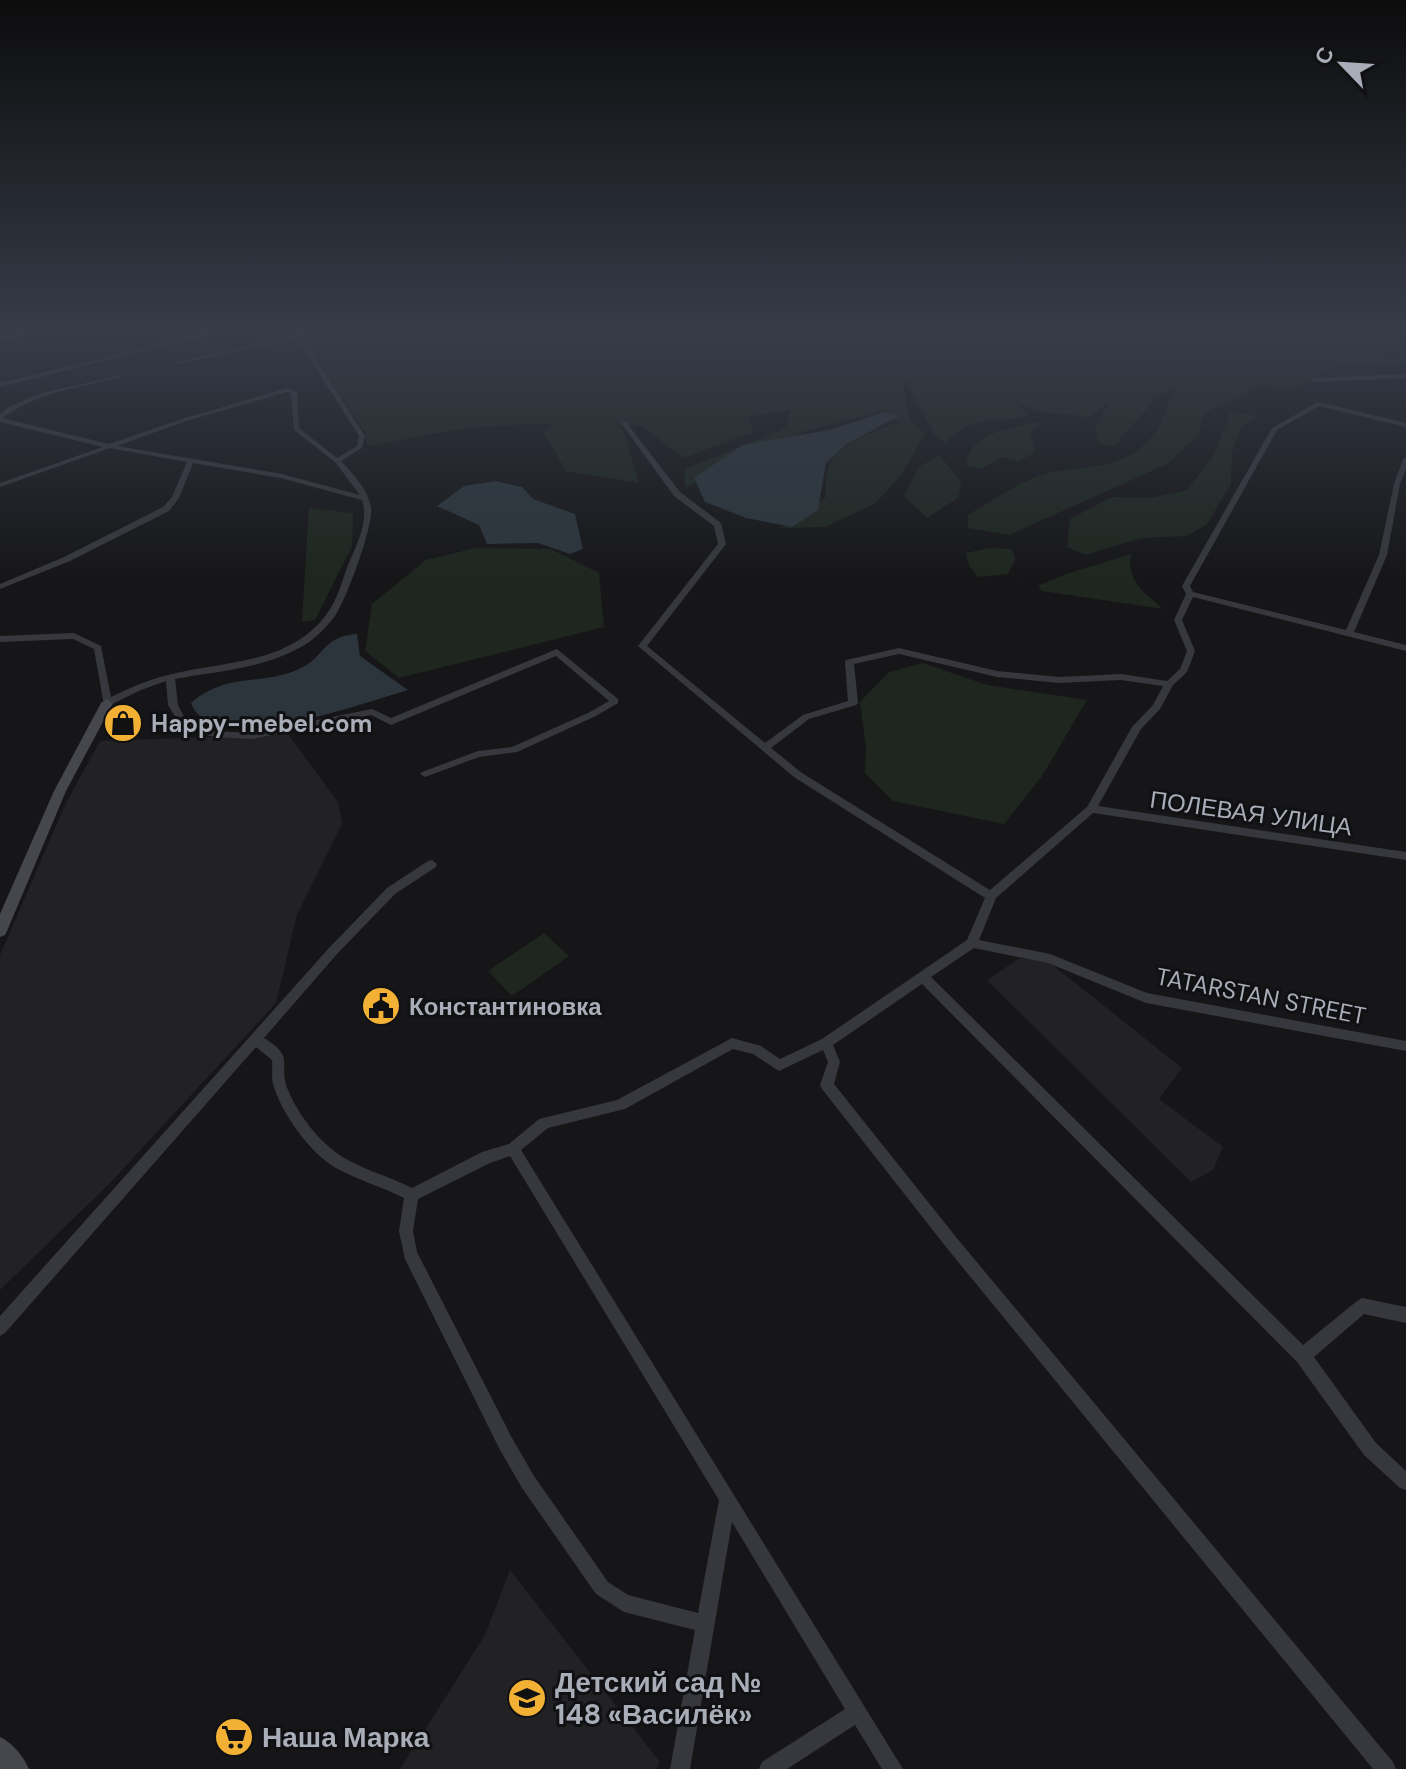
<svg xmlns="http://www.w3.org/2000/svg" width="1406" height="1769" viewBox="0 0 1406 1769" font-family="'DM Sans',sans-serif">
  <style>
    .built { fill: #222225 }
    .green { fill: #1e261f }
    .water { fill: #2c353c }
    .lines { fill: none; stroke-linecap: round; stroke-linejoin: round }
    .street { fill: #37383d; fill-rule: evenodd }
    .secondary { fill: #45474d; fill-rule: evenodd }
    .labels { text-anchor: middle; dominant-baseline: central; stroke-width: 6; stroke-linejoin: round; paint-order: stroke }
    .poi-label { font-size: 24px; font-weight: bold; fill: #a8adb8; stroke: #111113; text-anchor: start }
    .street-label { font-size: 24px; fill: #a8adb8; stroke: #111113 }
    .near-poi-label { font-size: 28px; font-weight: bold; fill: #a8adb8; stroke: #111113; text-anchor: start }
  </style>
  <rect width="100%" height="100%" fill="#161618"/>
  <g class="built">
    <polygon points="288,734 338,802 342,824 297,915 276,1003 111,1182 0,1290 0,955 66,803 100,741"/>
    <polygon points="1020,958 1049,962 1182,1068 1159,1099 1223,1147 1213,1170 1191,1182 987,980"/>
    <polygon points="510,1570 660,1762 657,1769 400,1769 485,1635"/>
  </g>
  <g class="green">
    <path d="M297 333H1406V350L1379 352 1406 353V365L1338 366 1287 391 1262 385 1204 414 1199 435 1167 464 1009 535 968 528V515C989 503 1010 488 1033 478 1071 462 1116 477 1150 439 1163 425 1166 406 1174 389L1160 395 1153 394 1151 404 1114 446 1098 443 1096 427 1108 403 1089 417 1039 412 1016 403 1029 414 1024 418C996 420 964 419 946 443L935 435 905 379 889 378 903 382 910 420 925 434 901 475 876 503 825 527 780 528 825 498C826 488 825 476 829 466 840 442 876 431 899 422L888 410 803 432 741 453 685 488V469L786 428 790 410 748 417 754 432 683 458 641 425 618 426 624 431 639 483 566 471 544 433 548 426 560 424C497 422 433 432 372 446L366 442 365 432Z"/>
    <polygon points="1231,412 1253,415 1257,419 1242,425 1232,452 1231,484 1207,524 1187,536 1141,538 1085,555 1067,547 1070,519 1112,497 1150,498 1187,490 1214,455"/>
    <path d="M1028 423H1041L1030 432 1035 453 1018 461 1001 457 981 469 967 466C966 436 1004 431 1028 423Z"/>
    <polygon points="939,455 961,481 959,497 927,518 904,496 919,467"/>
    <polygon points="309,508 353,513 352,546 315,620 302,622"/>
    <polygon points="475,548 551,549 599,573 604,627 399,678 365,651 372,604 426,560"/>
    <polygon points="990,548 1012,549 1015,559 1008,574 978,577 969,565 966,553"/>
    <path d="M1131 554C1126 581 1144 592 1163 609L1042 591 1038 586 1066 574Z"/>
    <polygon points="923,663 987,685 1087,700 1042,776 1004,824 893,801 865,773 866,746 860,702 889,672"/>
    <polygon points="544,933 569,956 512,996 488,971"/>
  </g>
  <g class="water">
    <polygon points="885,412 899,416 847,444 826,463 818,510 792,527 746,518 705,502 694,478 743,445 829,430"/>
    <polygon points="496,481 522,487 533,499 575,514 583,549 570,554 538,543 487,544 479,525 437,506 464,486"/>
    <path d="M357 634 360 656 408 690C366 702 211 760 191 703 228 671 262 687 301 668 325 657 321 637 357 634Z"/>
  </g>
  <g class="lines">
    <g class="street">
      <polygon points="26,333 34,333 0,342 0,338"/>
      <polygon points="208,333 216,333 0,387 0,383"/>
      <path d="M294 333H298L301 336 365 436 362 448 341 461C353 474 368 489 371 507 374 525 346 600 335 616 325 629 313 641 299 648 261 669 216 671 175 679L178 705 188 724 214 731 252 733 372 709 391 718 557 649 618 699V703L596 716 517 752 479 757 425 777 420 774 422 772 478 751 512 747 590 712 609 701 556 656 391 725 371 715 252 739 214 737 182 728 168 705 166 681 141 690 110 705H104L94 649 73 639 0 642V636L74 633 101 646 111 697C129 688 148 680 168 675 223 661 288 665 326 615 337 601 342 581 348 565 357 544 369 522 362 500L281 478 193 463 179 498 169 511 70 561 0 589V584L64 557 163 507 172 497 187 462 110 448 0 487V483L103 447 0 422V414L9 407 38 394 121 375V377C78 388 38 392 2 418L109 444 182 419 287 388 297 392 299 428 337 458 357 446 359 436 297 339 178 364 175 362 295 336ZM287 392 291 393 294 430 335 462 360 495 282 474 117 446 186 421Z"/>
      <polygon points="1406,374 1406,378 1314,382 1311,380 1314,378"/>
      <path d="M1318 402 1406 423V427L1319 406 1277 430 1190 586 1193 592 1346 630 1379 555 1394 484 1403 459 1406 457V469L1400 484 1387 555 1354 632 1406 645V651L1193 597 1182 620 1195 651 1187 672 1173 685 1160 709 1141 729 1098 806 1406 852V860L1093 813 996 898 979 940 1050 954 1147 993 1406 1041V1051L1146 1003 1048 963 974 948 931 977 1303 1345 1357 1301 1362 1298 1406 1307V1323L1364 1314 1314 1357 1376 1443 1406 1471V1490L1400 1488 1364 1455 1297 1362 922 984 833 1045 840 1062 834 1084 956 1237 1393 1762 1396 1769H1373L946 1247 822 1089 820 1085 828 1062 823 1050 779 1071 753 1054 733 1049 625 1109 548 1128 521 1150 903 1769H882L855 1725 787 1769H759L762 1762 845 1709 732 1522 690 1769H670L695 1630 624 1612 596 1594 522 1488 500 1450 405 1259 399 1231 404 1198C382 1187 358 1180 336 1168 310 1153 281 1113 273 1084 271 1076 273 1068 272 1060L256 1047 5 1333 0 1336V1316L329 948 387 888 428 861 432 860 437 864 436 867 395 894 337 954 264 1038C297 1058 277 1064 288 1090 296 1110 312 1132 328 1146 351 1167 385 1174 412 1188L482 1152 509 1144 539 1119 617 1100 732 1038 761 1046 780 1059 822 1039 967 940 985 898 794 777 638 646 718 544 714 526 674 496 622 424V422H626L680 492 721 523 726 544 647 646 765 743 803 715 848 701 845 662 846 660 899 648 997 671 1059 677 1121 674 1167 681 1180 669 1187 651 1174 620 1186 594 1182 586 1272 428ZM899 654 997 677 1059 683 1121 680 1163 686 1153 705 1132 727 1087 807 990 890 802 773 771 748 809 719 856 705 858 703 854 664ZM510 1156 719 1500 698 1613 628 1595 608 1582 534 1476 512 1438 417 1252 413 1231 418 1199 490 1163Z"/>
    </g>
    <g class="secondary">
      <polygon points="107,699 113,703 66,791 7,931 5,935 0,937 0,914 54,791 101,703"/>
      <path d="M0 1737C13 1743 23 1756 29 1769H0Z"/>
    </g>
  </g>
  <linearGradient id="sky" x2="0" y2="1"><stop stop-color="#0c0c0d"/><stop offset="0.57" stop-color="#363c48"/><stop offset="1" stop-color="#363c48" stop-opacity="0"/></linearGradient>
  <rect width="1406" height="580" fill="url(#sky)"/>
  <defs>
    <symbol id="shop-disc" viewBox="-11 -11 22 22"><circle r="9.5" fill="#f2b134" stroke="#111113"/><path d="M-5-2.5h2.3a2.7 3.5 0 0 1 5.4 0H5L5.5 6h-11ZM-1.5-2.5h3a1.5 2.3 0 0 0-3 0Z" fill="#111"/></symbol>
    <symbol id="civic-disc" viewBox="-11 -11 22 22"><circle r="9.5" fill="#f2b134" stroke="#111113"/><path d="M-.6-6.5H3V-4.5H.6V-3L4-1V1h2V6H-6V1h2V-1L-.6-3ZM-1.2 2.5V6h2.4V2.5Z" fill="#111"/></symbol>
    <symbol id="school-disc" viewBox="-11 -11 22 22"><circle r="9.5" fill="#f2b134" stroke="#111113"/><path d="M0-5L7-2L0 1L-7-2ZM-4 1L0 2.5L4 1V4Q0 6-4 4Z" fill="#111"/></symbol>
    <symbol id="supermarket-disc" viewBox="-11 -11 22 22"><circle r="9.5" fill="#f2b134" stroke="#111113"/><path d="M-6-5.5h2.5l.6 2H6L4.5 2H-2.5L-4.4-4H-6ZM-1.5 3.2a1.3 1.3 0 1 0 .1 0ZM3 3.2a1.3 1.3 0 1 0 .1 0Z" fill="#111"/></symbol>
  </defs>
  <g fill-rule="evenodd">
    <use href="#shop-disc" x="101" y="701" width="44" height="44"/>
    <use href="#civic-disc" x="359" y="984" width="44" height="44"/>
    <use href="#school-disc" x="505" y="1676" width="44" height="44"/>
    <use href="#supermarket-disc" x="212" y="1715" width="44" height="44"/>
  </g>
  <g class="labels">
    <g class="poi-label">
      <text x="151" y="723">Happy-mebel.com</text>
      <text x="409" y="1006">Константиновка</text>
    </g>
    <g class="street-label">
      <text transform="translate(1251 813) rotate(8)">ПОЛЕВАЯ УЛИЦА</text>
      <text transform="translate(1261 996) rotate(11)">TATARSTAN STREET</text>
    </g>
    <g class="near-poi-label">
      <text x="555" y="1682">Детский сад №<tspan x="555" dy="32">148 «Василёк»</tspan></text>
      <text x="262" y="1737">Наша Марка</text>
    </g>
  </g>
  <g transform="translate(1342 64) rotate(295)" stroke="#111113" stroke-width="6" paint-order="stroke">
  <path d="M0-6L14 30L0 20L-14 30Z" fill="#a8adb8"/>
  <text y="-12" font-size="22" font-weight="bold" text-anchor="middle" fill="#a8adb8">С</text>
  </g>
</svg>
